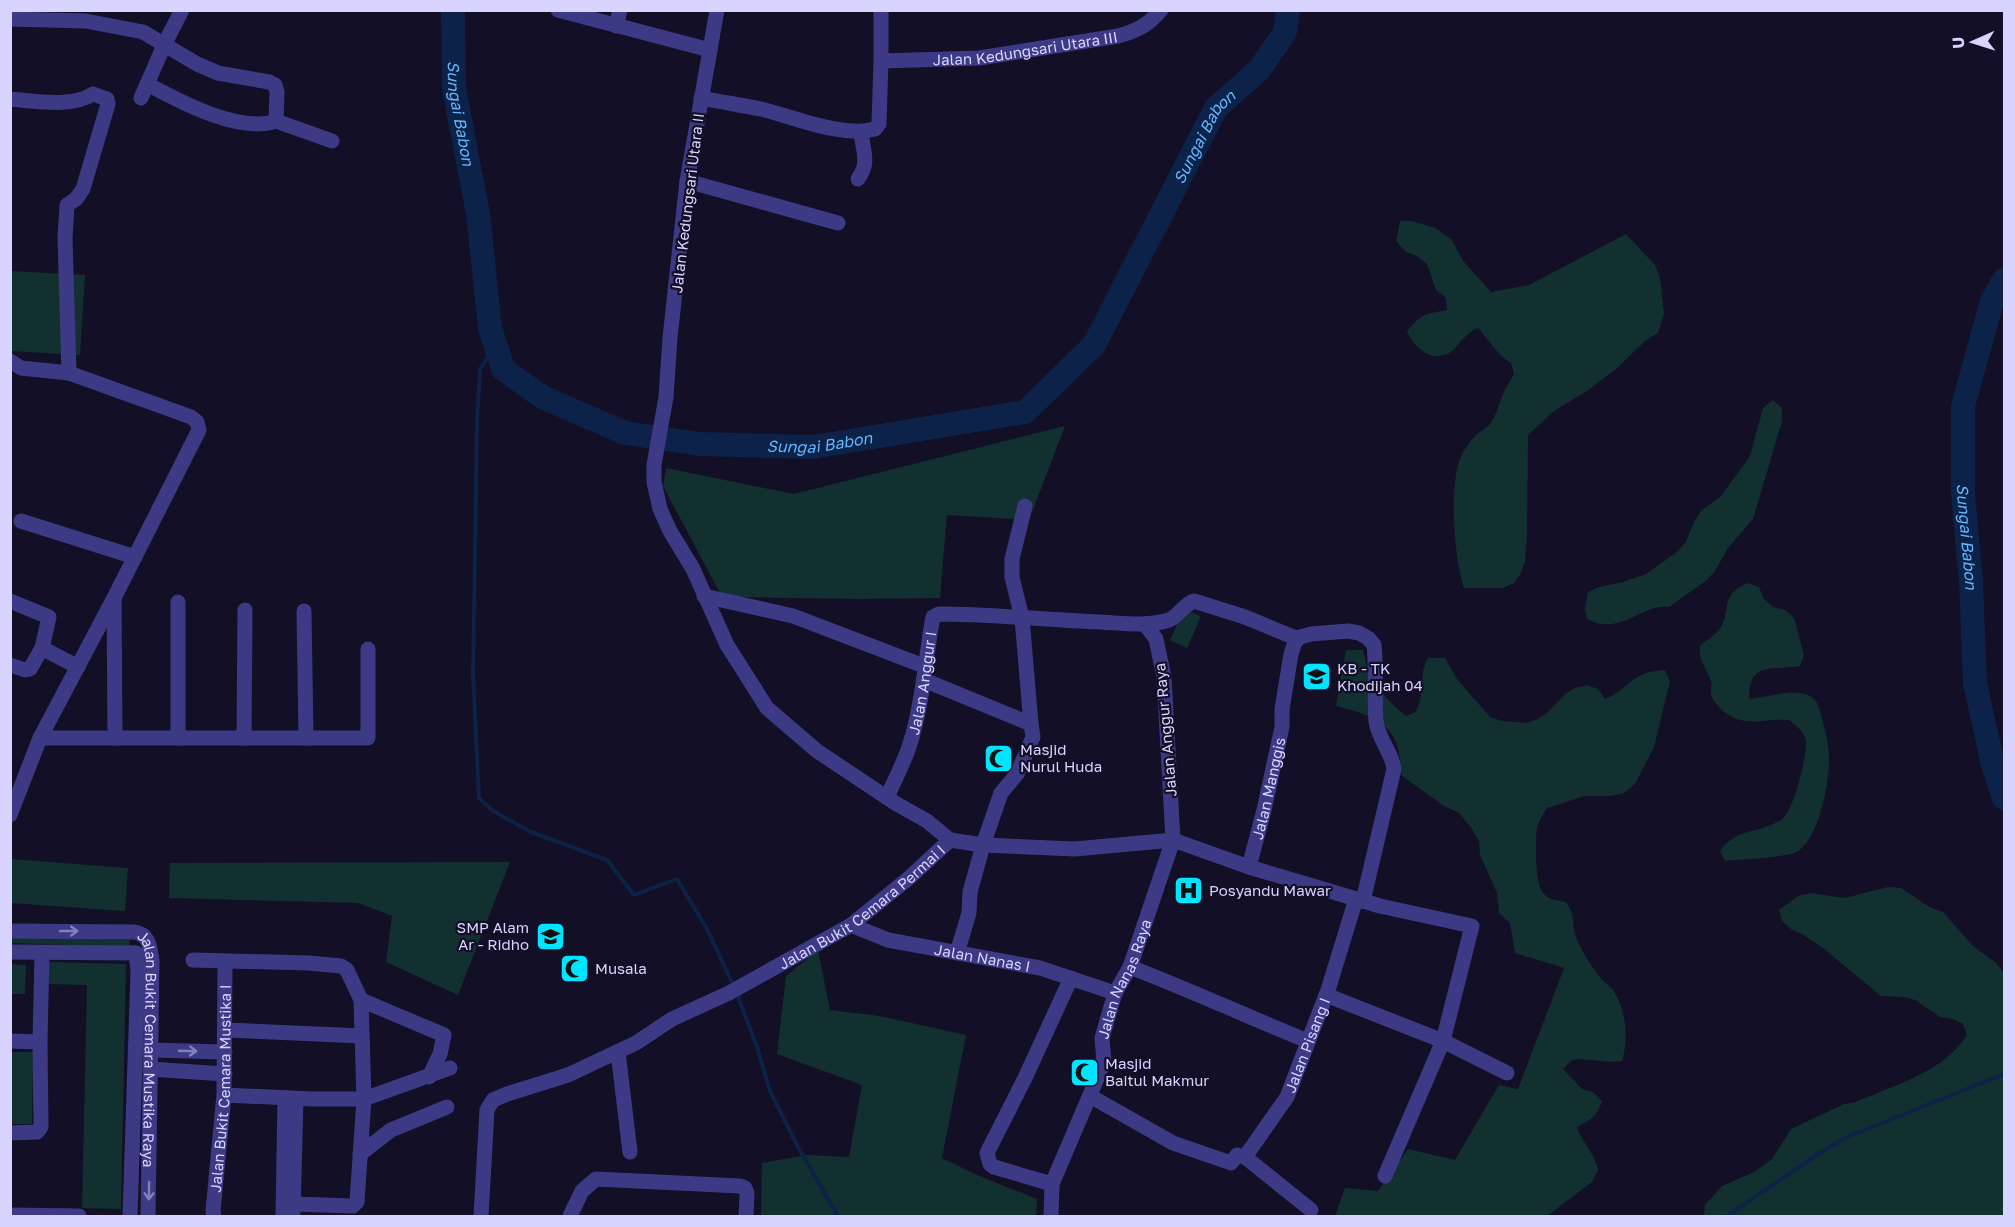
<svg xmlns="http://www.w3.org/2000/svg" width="2015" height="1227" viewBox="0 0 2015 1227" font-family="'Golos Text',sans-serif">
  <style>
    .green { fill: #12302f }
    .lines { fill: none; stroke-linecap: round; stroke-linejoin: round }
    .stream { stroke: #0c2248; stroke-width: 4 }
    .river { stroke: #0c2248; stroke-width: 24 }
    .street { stroke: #3d3a85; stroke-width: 15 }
    .oneway { stroke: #837fbc }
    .labels { text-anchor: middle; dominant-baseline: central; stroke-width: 4.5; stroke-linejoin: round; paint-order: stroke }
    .street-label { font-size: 15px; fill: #d9d4ff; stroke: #130f26 }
    .poi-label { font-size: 15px; fill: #d9d4ff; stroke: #130f26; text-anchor: start }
    .water-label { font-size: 16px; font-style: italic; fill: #62b6ff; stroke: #130f26 }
  </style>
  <rect width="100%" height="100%" fill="#130f26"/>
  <g class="green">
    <path d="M1400 221H1412L1435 228 1451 239 1464 262 1491 292 1529 285 1626 234 1655 265 1660 277 1664 314 1658 333 1645 341 1616 369 1587 391 1554 411 1528 435 1527 537 1525 562 1521 573 1514 583 1503 588H1464C1454 558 1448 482 1462 454 1466 448 1470 441 1476 435 1480 431 1486 429 1490 424 1497 414 1499 404 1503 394 1506 387 1511 380 1514 374L1511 363C1497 355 1489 340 1478 328 1474 330 1470 332 1466 336 1460 341 1456 349 1449 353 1430 363 1415 347 1407 332 1420 314 1426 314 1447 310L1446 298 1436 290 1427 264 1417 256 1406 252 1396 241Z"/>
    <polygon points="10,271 85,275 80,355 11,351"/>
    <path d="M1773 400 1782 408V421L1753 519 1728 548 1715 571 1707 580 1669 607C1640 604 1621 637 1587 619L1585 609 1588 592 1599 587 1623 582 1646 574 1677 552 1685 543 1695 520 1702 510 1721 496 1750 456 1763 408Z"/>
    <polygon points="1065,426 1029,520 947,515 940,598 859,599 722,597 663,486 666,468 794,494"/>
    <path d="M1747 583 1759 587 1764 599 1773 607 1785 610 1794 618 1804 655 1800 666C1772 671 1749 660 1749 699 1767 698 1790 688 1808 695 1819 700 1820 711 1823 722 1826 733 1829 746 1829 758 1830 781 1819 838 1798 851 1787 858 1742 859 1725 861L1720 851C1738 827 1758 834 1781 820 1793 814 1810 749 1805 737 1802 730 1794 724 1789 720 1763 718 1744 729 1722 710 1718 706 1712 700 1711 694 1710 689 1713 686 1711 681 1706 667 1698 660 1700 646 1705 641 1714 636 1719 630 1733 610 1718 596 1747 583Z"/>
    <polygon points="1184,609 1201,616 1187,648 1170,640"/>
    <path d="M1346 650H1363C1368 679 1384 698 1406 716L1416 712C1425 694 1418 675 1428 658H1445L1457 679 1490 717 1502 721 1526 723 1538 719 1548 712 1565 694 1575 688 1587 685 1598 689 1605 699C1621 693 1630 679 1646 673 1651 671 1659 671 1665 670L1670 682 1654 747 1635 784 1624 793 1610 796H1585L1547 808C1542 815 1539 821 1537 829 1535 841 1535 886 1544 894 1549 900 1559 901 1566 902 1577 917 1571 923 1576 937 1581 950 1591 966 1600 977 1603 982 1609 984 1613 990 1626 1009 1629 1039 1622 1061 1605 1064 1589 1057 1572 1060L1563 1069 1582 1089 1593 1092 1602 1101C1598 1115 1591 1120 1577 1127 1582 1143 1595 1153 1598 1170L1592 1182 1547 1216H1335L1345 1188 1378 1191 1408 1149 1455 1160 1499 1085 1518 1089 1564 968 1515 953 1510 923 1499 913 1497 893 1480 855 1479 841 1472 829 1459 813 1444 806 1402 776C1400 765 1400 752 1396 742 1386 718 1359 712 1336 706Z"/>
    <polygon points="11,859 128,868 125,911 11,903"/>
    <polygon points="510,862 458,995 386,962 392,916 358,903 169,898 170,863"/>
    <path d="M1888 887 1901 888 1931 908 1943 912 1974 947 1995 962 2004 973V1216H1704L1705 1205 1722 1186 1754 1172 1772 1159 1791 1129 1844 1104 1856 1102C1894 1085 1944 1072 1967 1035L1963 1024 1953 1019 1940 1017 1915 1000 1904 997 1881 996 1823 948 1802 934 1791 929 1782 921 1779 910 1798 896 1810 893 1845 898Z"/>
    <polygon points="11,936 130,940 129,947 11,943"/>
    <polygon points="818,950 830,1010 880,1016 966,1035 942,1158 977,1175 1037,1199 1036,1216 761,1216 762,1163 806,1155 849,1157 862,1085 777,1054 786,976"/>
    <polygon points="49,962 126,964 121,1209 82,1208 87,985 49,984"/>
    <polygon points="11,964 26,965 25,994 11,994"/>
    <polygon points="11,1052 33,1052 32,1124 11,1124"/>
  </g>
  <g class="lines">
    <g class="stream">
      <polyline points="495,346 480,369 477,423 473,674 479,798 493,811 531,832 607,860 634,895 677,879 707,929 734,987"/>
      <polyline points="737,994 757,1047 770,1091 799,1149 838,1216"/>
      <polyline points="1727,1216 1821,1152 1847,1137 2004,1074"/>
    </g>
    <g class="river">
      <path id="s1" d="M453 10 454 88 478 214 490 328 503 369 542 397 625 433 700 444 813 447 1025 412 1094 345 1216 108 1259 70 1285 32 1288 10"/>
      <path id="s2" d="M2004 280 1992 301 1963 406V494L1971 582 1975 683 1993 765 2004 798"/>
    </g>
    <g class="street">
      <polyline points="558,10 710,50"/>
      <polyline points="717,10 687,181 670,338 666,397 654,465 654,482 660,509 670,531 693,569 727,645 767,708 817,751 895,803 927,821 950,840"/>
      <path id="s3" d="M881 10V61L979 58 1118 36C1137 31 1148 25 1161 10"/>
      <polyline points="10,19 86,21 143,32 197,64 218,73 269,82 275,85 277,92 276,121"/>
      <polyline points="616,26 620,10"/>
      <path d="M147 84C179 101 239 134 276 121L332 141"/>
      <polyline points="141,98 165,43 182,10"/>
      <path d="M701 98C721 102 741 105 761 109 794 117 842 138 875 129L879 124 881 61"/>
      <path d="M10 99C35 101 71 108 93 94L107 99 108 104 83 189 76 199 67 205 65 237 69 373"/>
      <path d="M858 179C870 162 863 152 861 132"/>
      <polyline points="687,181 838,223"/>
      <polyline points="10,361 21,368 69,373 191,417 197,422 199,430 114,598 40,738 10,815"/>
      <polyline points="1025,506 1012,559 1012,577 1022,618 1031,724"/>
      <polyline points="21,521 135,557"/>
      <polyline points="704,596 793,616 924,666"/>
      <polyline points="114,600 115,738"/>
      <polyline points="10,601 49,617 42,648 78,667"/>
      <polyline points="304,611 306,738"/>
      <polyline points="10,665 25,670 30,669 42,648"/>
      <polyline points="924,680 1031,724 1033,737 1017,774 1001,793 983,845 970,892 969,913 957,953"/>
      <polyline points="40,738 368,738 368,649"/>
      <polyline points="178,738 178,602"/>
      <polyline points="244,738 245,610"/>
      <path id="s4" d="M887 797C894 782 902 766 908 750 922 709 925 664 932 622L933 617 939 614C993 614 1046 620 1100 622 1122 623 1147 627 1169 620 1179 616 1184 604 1194 601L1245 617 1298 639"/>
      <path id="s5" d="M1249 867 1264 810 1282 727V709L1291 654 1295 642 1300 637 1311 634 1348 631 1359 633 1368 638 1374 645C1377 670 1374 696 1376 721 1378 739 1392 752 1394 769L1363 901"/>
      <path id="s6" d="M851 925 888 940 1040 968 1115 993"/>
      <path id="s7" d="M10 931 134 932C150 934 150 948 152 961L148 1216"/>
      <polyline points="10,952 136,953"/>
      <polyline points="193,960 309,963 341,966 347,970 361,1000 364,1099 357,1202 353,1206 294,1204"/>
      <path d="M1130 967C1190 990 1248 1017 1308 1041"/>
      <polyline points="1326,995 1443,1041 1507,1073"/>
      <polyline points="361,1000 444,1035 440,1054 429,1077"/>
      <polyline points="226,1030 362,1036"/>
      <polyline points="10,1041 40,1042"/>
      <polyline points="151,1050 225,1052"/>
      <polyline points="618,1052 630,1152"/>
      <polyline points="150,1069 225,1074"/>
      <polyline points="224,1095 312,1099 364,1099 450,1068"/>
      <path id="s8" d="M1090 1096 1173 1143 1231 1163 1237 1155 1245 1157 1287 1097 1328 990 1356 899"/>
      <polyline points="10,1133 37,1132 41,1127 40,1042 42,953"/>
      <polyline points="360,1154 391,1130 447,1107"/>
      <polyline points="1245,1157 1311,1210"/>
      <polyline points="1052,1184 994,1167 990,1164 987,1153 1025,1078 1071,978"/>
      <polyline points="293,1213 296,1099"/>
      <polyline points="10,1215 79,1216"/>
      <polyline points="130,1216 138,971 136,953"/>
      <path id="s9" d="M214 1216 213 1211 224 1095 225 962"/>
      <polyline points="283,1216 285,1098"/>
      <path id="s10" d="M481 1216 487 1110 493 1100 507 1094 568 1075 636 1043 672 1019 729 993 851 925 909 878 950 840 983 845 1075 849 1173 840 1249 867 1380 906 1472 926 1443 1041 1385 1176"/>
      <polyline points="570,1216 582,1191 596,1179 740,1186 745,1188 747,1193 746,1216"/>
      <path id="s11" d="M1051 1216 1052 1184 1104 1062 1102 1038 1115 993 1130 967 1173 840 1164 677 1156 639 1145 624"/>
    </g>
  </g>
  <defs><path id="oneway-shaft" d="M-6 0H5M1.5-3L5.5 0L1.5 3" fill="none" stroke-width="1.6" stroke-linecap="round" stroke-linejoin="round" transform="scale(1.5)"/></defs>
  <g class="oneway">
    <use href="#oneway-shaft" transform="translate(69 931)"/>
    <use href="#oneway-shaft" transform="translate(188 1051) rotate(2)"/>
    <use href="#oneway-shaft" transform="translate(149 1191) rotate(91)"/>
  </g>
  <defs>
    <symbol id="school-square" viewBox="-11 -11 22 22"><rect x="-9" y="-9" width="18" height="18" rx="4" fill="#00e5ff" stroke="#130f26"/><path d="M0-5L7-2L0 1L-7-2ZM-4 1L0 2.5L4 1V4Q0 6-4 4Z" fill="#111"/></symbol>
    <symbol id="mosque-square" viewBox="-11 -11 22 22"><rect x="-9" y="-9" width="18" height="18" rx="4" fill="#00e5ff" stroke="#130f26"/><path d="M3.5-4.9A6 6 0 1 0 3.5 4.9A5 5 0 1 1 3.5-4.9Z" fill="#111"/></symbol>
    <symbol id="hospital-square" viewBox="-11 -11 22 22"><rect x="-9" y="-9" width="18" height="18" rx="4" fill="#00e5ff" stroke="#130f26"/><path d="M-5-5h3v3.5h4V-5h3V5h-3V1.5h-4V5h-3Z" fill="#111"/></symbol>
  </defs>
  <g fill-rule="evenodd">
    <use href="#school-square" x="1300" y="660" width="33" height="33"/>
    <use href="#mosque-square" x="982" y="742" width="33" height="33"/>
    <use href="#hospital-square" x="1172" y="874" width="33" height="33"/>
    <use href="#school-square" x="534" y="920" width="33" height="33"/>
    <use href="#mosque-square" x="558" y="952" width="33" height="33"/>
    <use href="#mosque-square" x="1068" y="1056" width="33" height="33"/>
  </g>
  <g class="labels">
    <g class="street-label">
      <text stroke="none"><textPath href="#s3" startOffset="196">Jalan Kedungsari Utara III</textPath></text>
      <text transform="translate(687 203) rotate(-83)">Jalan Kedungsari Utara II</text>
      <text stroke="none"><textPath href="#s4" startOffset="120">Jalan Anggur I</textPath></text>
      <text transform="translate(1165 730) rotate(-95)">Jalan Anggur Raya</text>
      <text stroke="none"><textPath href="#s5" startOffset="81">Jalan Manggis</textPath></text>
      <text stroke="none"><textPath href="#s10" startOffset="537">Jalan Bukit Cemara Permai I</textPath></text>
      <text stroke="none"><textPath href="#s6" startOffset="136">Jalan Nanas I</textPath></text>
      <text stroke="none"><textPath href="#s11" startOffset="252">Jalan Nanas Raya</textPath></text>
      <text stroke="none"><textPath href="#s8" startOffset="304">Jalan Pisang I</textPath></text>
      <text stroke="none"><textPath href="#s7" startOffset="249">Jalan Bukit Cemara Mustika Raya</textPath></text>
      <text stroke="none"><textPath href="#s9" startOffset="128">Jalan Bukit Cemara Mustika I</textPath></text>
    </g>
    <g class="poi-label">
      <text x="1337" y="668">KB - TK<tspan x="1337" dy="17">Khodijah 04</tspan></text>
      <text x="1020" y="749">Masjid<tspan x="1020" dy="17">Nurul Huda</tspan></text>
      <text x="1209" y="890">Posyandu Mawar</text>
      <text x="529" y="927" text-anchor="end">SMP Alam<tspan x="529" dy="17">Ar - Ridho</tspan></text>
      <text x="595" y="968">Musala</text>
      <text x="1105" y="1063">Masjid<tspan x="1105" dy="17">Baitul Makmur</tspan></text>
    </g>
    <g class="water-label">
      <text stroke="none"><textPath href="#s1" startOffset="104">Sungai Babon</textPath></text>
      <text stroke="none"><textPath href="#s1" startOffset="1238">Sungai Babon</textPath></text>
      <text stroke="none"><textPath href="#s1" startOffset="698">Sungai Babon</textPath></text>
      <text stroke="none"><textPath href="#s2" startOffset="264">Sungai Babon</textPath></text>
    </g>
  </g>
  <rect width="2015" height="1227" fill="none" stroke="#d9d4ff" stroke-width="24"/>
  <g transform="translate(1973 42) rotate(267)" stroke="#130f26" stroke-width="4.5" paint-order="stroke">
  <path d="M0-4.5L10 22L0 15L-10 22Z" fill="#d9d4ff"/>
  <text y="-9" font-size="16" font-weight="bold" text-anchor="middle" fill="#d9d4ff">U</text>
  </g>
</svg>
